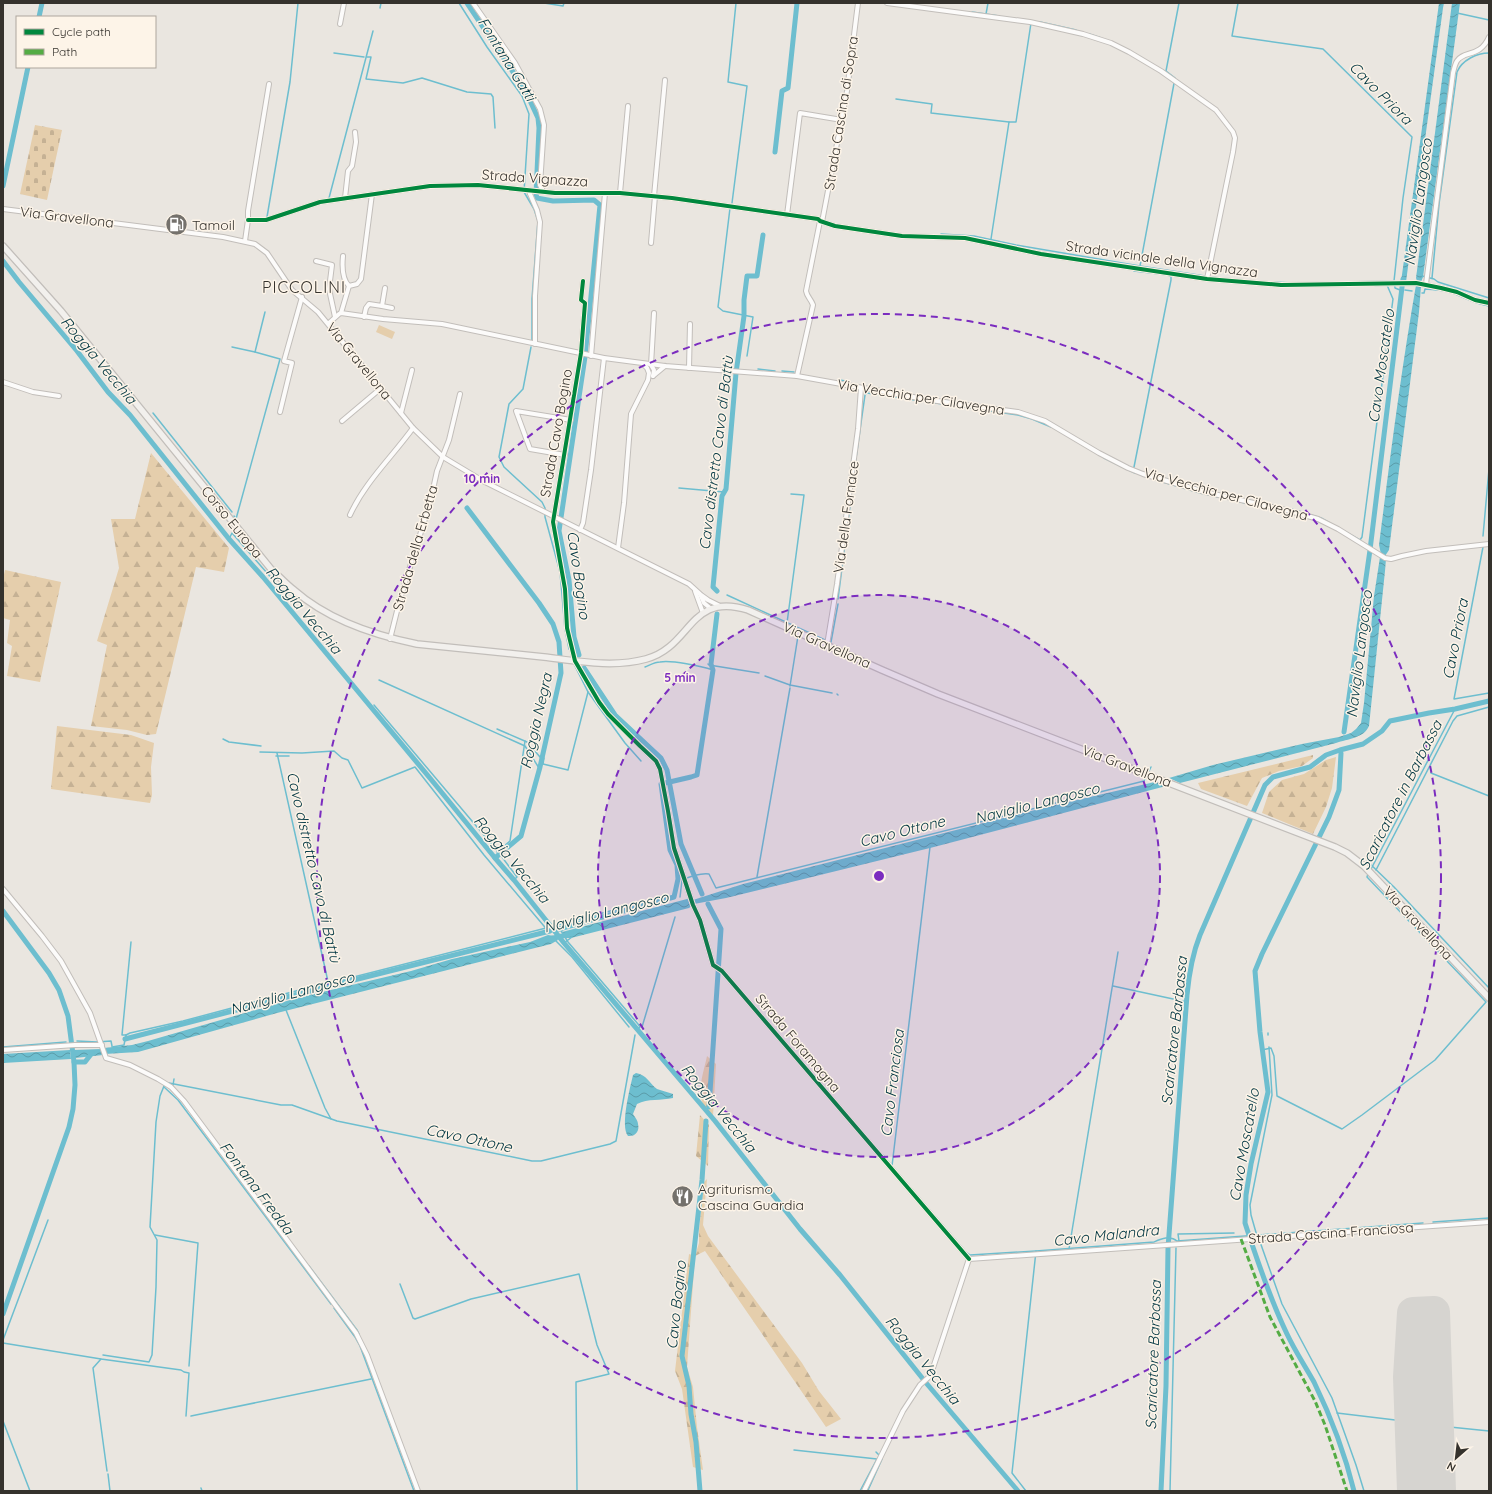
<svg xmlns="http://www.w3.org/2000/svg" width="1492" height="1494" viewBox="0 0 1492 1494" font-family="Quicksand,sans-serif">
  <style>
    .green { fill: #e5ceac }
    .forest { fill: url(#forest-firs) }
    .cemetery { fill: url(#cemetery-stones) }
    .water { fill: url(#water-waves) }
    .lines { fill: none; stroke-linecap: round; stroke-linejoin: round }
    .stream { stroke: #6dbecf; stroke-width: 1.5 }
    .canal { stroke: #6dbecf; stroke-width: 5 }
    .runway { stroke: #d6d4d0; stroke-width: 32 }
    .minor-casing { stroke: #c2beba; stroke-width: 6 }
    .secondary-casing { stroke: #c2beba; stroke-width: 8 }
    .minor { stroke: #fcfbfa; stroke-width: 4 }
    .secondary { stroke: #f2f0ed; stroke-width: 5.5 }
    .quiet { stroke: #54ac44; stroke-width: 3; stroke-dasharray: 6 3; stroke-linecap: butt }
    .cycleway-casing { stroke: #fdf4e8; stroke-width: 6 }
    .cycleway { stroke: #00873e; stroke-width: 4 }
    .ring { fill: none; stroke: #7b2cbf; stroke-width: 2; stroke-dasharray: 7 5 }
    .labels { text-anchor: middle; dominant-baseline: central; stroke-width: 3; stroke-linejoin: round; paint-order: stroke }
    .street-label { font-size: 14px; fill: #35322d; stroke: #fdf4e8 }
    .poi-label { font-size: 14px; fill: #35322d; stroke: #fdf4e8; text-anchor: start }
    .water-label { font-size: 15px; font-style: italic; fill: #003642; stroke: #fdf4e8 }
    .quarter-label { font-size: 16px; letter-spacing: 1px; fill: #35322d; stroke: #fdf4e8 }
    .centre { fill: #7b2cbf; stroke: #fdf4e8; stroke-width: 2 }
    .ring-label { font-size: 12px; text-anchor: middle; font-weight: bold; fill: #7b2cbf; stroke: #fdf4e8; stroke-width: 3; stroke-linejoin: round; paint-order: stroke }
  </style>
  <defs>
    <pattern id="forest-firs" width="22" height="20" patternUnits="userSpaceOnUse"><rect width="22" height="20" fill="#e5ceac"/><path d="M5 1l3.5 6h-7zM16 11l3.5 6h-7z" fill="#c5b194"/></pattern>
    <pattern id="cemetery-stones" width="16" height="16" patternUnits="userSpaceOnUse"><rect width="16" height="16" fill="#e5ceac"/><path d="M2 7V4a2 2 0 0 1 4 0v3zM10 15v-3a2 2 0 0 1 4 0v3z" fill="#c5b194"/></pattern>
    <pattern id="water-waves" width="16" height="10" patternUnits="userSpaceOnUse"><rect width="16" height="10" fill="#6dbecf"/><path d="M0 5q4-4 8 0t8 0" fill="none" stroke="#5a9ba8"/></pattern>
  </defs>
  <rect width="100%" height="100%" fill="#eae6e0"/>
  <polygon class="green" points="379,325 395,332 392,339 376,332"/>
  <g class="forest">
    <polygon points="151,453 229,548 224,572 196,567 156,734 147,735 127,730 91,726 107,645 97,641 119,568 111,519 135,519"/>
    <polygon points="5,570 61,582 40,682 7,676 12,646 7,643 10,620 3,618 3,579"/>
    <polygon points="57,726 131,735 154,743 151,767 152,795 150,803 51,789"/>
    <polygon points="1313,755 1313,758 1302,766 1279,771 1262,778 1247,806 1201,789 1198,783"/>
    <polygon points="1336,757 1332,788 1326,807 1313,834 1262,813 1269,792 1282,780 1304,774 1326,760"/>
    <path d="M707 1056 716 1064 713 1116C710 1113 706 1110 704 1106 696 1092 704 1071 707 1056Z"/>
    <polygon points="700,1115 709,1125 708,1166 696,1156"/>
    <polygon points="707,1179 703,1225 708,1236 802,1363 819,1391 841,1419 826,1427 705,1251 695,1256 687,1367 693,1387 697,1427 703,1470 693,1467 682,1389 675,1371 689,1254 695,1256 699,1243 699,1231 704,1182"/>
  </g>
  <polygon class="cemetery" points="35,125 62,130 47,200 20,194"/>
  <g class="water">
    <polygon points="1439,3 1444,3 1443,8 1420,176 1406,282 1401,282"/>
    <polygon points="1452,3 1460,3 1423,277 1421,282 1417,281 1416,278"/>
    <path d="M1416 285 1421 286 1419 312 1389 550 1385 556 1381 554 1379 545C1390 458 1401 371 1416 285Z"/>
    <path d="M1380 557 1386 559 1385 571 1369 726C1364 738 1348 739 1336 743L1180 783 1169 778 1213 765 1302 744 1339 737 1351 733 1356 729 1361 723 1364 703 1374 596Z"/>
    <polygon points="1159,781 1170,785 934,847 726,898 694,904 693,900 743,884 1051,806"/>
    <polygon points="687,899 691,900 693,905 689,908 571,938 566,938 562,932"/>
    <polygon points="548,935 554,936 558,940 551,944 277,1013 138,1052 105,1054 104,1048 132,1045 148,1041 297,998 411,971 452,959 530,942"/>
    <polygon points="101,1049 103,1055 75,1058 74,1050"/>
    <polygon points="70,1050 71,1059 3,1063 3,1054"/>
    <path d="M636 1073C647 1075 649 1083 657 1089 662 1091 668 1092 673 1094V1098C661 1101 648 1098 637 1104L633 1114C635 1117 638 1121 638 1124 640 1131 635 1137 628 1136 620 1126 630 1088 633 1075Z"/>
  </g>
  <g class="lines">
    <g class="stream">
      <polyline points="459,3 487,47 522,96 529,114 524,192 534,209 538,221 532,299 532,340"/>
      <polyline points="544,3 563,6 564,3"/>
      <polyline points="988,3 986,14 999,16"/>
      <polyline points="1238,3 1232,36 1323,49 1412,137 1403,198 1394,281 1395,288 1400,290"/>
      <polyline points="380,8 381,3"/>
      <polyline points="972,12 986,14"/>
      <polyline points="1457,13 1489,20"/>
      <polyline points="1040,22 1076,30"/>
      <polyline points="1089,34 1101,38"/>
      <polyline points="334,53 364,57"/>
      <polyline points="367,57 371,57 366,79 403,83 422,78 467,92 491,94 493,97 495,128"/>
      <polyline points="896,99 932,104 931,113 1009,122"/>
      <polyline points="329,198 373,31"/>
      <polyline points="732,203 747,86 728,82 736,3"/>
      <polyline points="730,208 718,307 723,311 753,317 747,356"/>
      <polyline points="267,217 290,82 298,3"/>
      <polyline points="941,234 974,236 1016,245 1140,266 1175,78 1166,71 1179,3"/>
      <polyline points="991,239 1009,122 1016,122 1031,23"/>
      <polyline points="1140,266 1205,276"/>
      <polyline points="1422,276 1434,279 1438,282 1489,298"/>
      <polyline points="1212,277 1226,279"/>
      <path d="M1432 278 1439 204 1457 72C1462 60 1477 53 1489 53"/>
      <polyline points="1274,282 1292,283"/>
      <polyline points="1296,283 1394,281"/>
      <polyline points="1405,290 1412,291"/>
      <path d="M1422 293H1424L1425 289C1435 290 1445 290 1453 293 1465 298 1476 304 1489 306"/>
      <polyline points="232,347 255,352"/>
      <polyline points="531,347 523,389 509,404 499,457 504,467 542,502 545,508 545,517 560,572 565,629 569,649"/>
      <polyline points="758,369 775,371"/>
      <polyline points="782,371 794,372"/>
      <polyline points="839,380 846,381"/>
      <polyline points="153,413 232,512"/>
      <polyline points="1104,458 1135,473"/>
      <polyline points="1134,467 1171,280 1171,277 1168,275 1134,271"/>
      <polyline points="1163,482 1200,493 1276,510"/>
      <polyline points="679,488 724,492"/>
      <polyline points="851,493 865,395 867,393 1018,415 1032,419 1051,427"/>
      <polyline points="1292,511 1292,509 1321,518 1358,539 1360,540 1362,537 1393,299 1387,285 1375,286"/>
      <polyline points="234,516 236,519"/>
      <polyline points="236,519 280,359 255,352 265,312"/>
      <polyline points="1313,519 1322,523"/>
      <polyline points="1483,536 1489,469"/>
      <polyline points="229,539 232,533 275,582"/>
      <polyline points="1483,547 1454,699 1489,693"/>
      <polyline points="727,595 825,640"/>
      <polyline points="838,599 851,498"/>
      <polyline points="787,623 804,495 791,494"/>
      <polyline points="829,642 831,642 838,604"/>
      <polyline points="574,664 588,692 625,743 641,761"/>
      <polyline points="708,664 709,665 759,673"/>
      <path d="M645 667C650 665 655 662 660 662 672 660 701 666 713 670"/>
      <polyline points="765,676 790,685 832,693"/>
      <polyline points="379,680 525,746 539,768"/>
      <polyline points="790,686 798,636"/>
      <polyline points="837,694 838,695"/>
      <polyline points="374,705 499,853 517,877 514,880"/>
      <polyline points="497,729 527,742 540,757 544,758 543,764 568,770 588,692"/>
      <polyline points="223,739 229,742 261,746"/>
      <polyline points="260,752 302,753 334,751 342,758 348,760 362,788 415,767 484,855 549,932"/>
      <polyline points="277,753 329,986"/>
      <polyline points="276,756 289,756"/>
      <polyline points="1149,771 1151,767"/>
      <polyline points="1431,773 1489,796"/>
      <polyline points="930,847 892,1166 966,1252 970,1255 1036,1251"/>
      <polyline points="497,852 510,841 525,741"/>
      <polyline points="1367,861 1394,887 1489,988"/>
      <polyline points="1376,870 1453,721 1457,716 1489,707"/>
      <polyline points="1370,871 1455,709"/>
      <polyline points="757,877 790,688"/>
      <path d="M680 897 682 880C689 877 701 873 709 874L716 888 1144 781 1146 776"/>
      <polyline points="552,928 557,925 614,910 627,911"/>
      <polyline points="560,929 568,942 638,1024 640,1027 637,1030"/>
      <polyline points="555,940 572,957 629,1027"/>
      <polyline points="564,943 572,937"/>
      <polyline points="330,983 546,928"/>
      <polyline points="1113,986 1187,1002"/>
      <polyline points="286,1010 325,1108 331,1119"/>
      <polyline points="642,1027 675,917"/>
      <polyline points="1268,1033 1268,1035"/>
      <polyline points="126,1035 130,1033 183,1021 326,983"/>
      <polyline points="126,1035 122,1035 131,942"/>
      <polyline points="77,1041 97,1042 111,1041 112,1046"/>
      <polyline points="3,1047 66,1042"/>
      <polyline points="112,1047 124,1045 126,1035"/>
      <polyline points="1262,1050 1271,1048 1274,1056 1277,1096 1342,1129 1362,1115 1435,1060 1486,1002 1367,877 1368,874"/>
      <polyline points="169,1083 281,1105 292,1105 337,1121 532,1161 541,1161 610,1144 616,1141 635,1035"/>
      <polyline points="173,1085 174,1079"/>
      <polyline points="164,1087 178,1100 331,1304"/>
      <polyline points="883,1155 892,1166"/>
      <polyline points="1433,1222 1489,1218"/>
      <polyline points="155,1235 198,1243 189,1366"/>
      <polyline points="1257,1236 1251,1215 1250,1205 1272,1095 1269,1047"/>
      <polyline points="1259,1239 1282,1304 1332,1398 1356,1465 1364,1491"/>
      <polyline points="1179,1241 1178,1234 1234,1233"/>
      <polyline points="1069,1249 1118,952"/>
      <polyline points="309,1266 357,1330 359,1334"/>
      <polyline points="400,1284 413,1318 415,1319 471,1299 579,1274 597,1345 609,1374 576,1382 577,1491"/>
      <polyline points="334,1308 355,1337 360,1346 414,1491"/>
      <polyline points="3,1340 48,1220"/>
      <polyline points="3,1343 101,1359 181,1370 184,1372 189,1373 186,1416"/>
      <polyline points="103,1355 149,1362 152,1355 156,1287 157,1240 150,1227 156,1122 160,1096 164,1086"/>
      <polyline points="101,1359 93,1368 107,1471"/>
      <polyline points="1337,1413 1412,1422"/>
      <polyline points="191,1416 371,1379"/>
      <polyline points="3,1421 30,1491"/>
      <polyline points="1440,1426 1489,1431"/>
      <polyline points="794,1450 877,1459 860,1491"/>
      <polyline points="876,1452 879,1455"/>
      <polyline points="108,1474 110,1491"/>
      <polyline points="201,1488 202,1491"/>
      <polyline points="870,1491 868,1490 869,1488 882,1459"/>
      <path d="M1026 1491 1012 1473 1036 1251 1154 1242C1161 1239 1170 1235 1177 1241L1423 1223"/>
      <polyline points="1170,1491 1176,1248"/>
    </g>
    <g class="canal">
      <polyline points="467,3 525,90 538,118 539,128 536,194 537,198 553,201 594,200 600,205 585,357 559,531 569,580 574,637 579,655"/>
      <polyline points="39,17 42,3"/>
      <polyline points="775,152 782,91 788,88 797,3"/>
      <polyline points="3,186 28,67"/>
      <polyline points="3,261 19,282 77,351 108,392 130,415 229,539 263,577 434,783 495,858 514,880 564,943 715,1121 800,1229 840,1275 927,1384 1018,1491"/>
      <polyline points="744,314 744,300 747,276 757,276 763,235"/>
      <polyline points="467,508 539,603 553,624 559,642 561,673 540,767 521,836 495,858"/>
      <polyline points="717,591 713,587 722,496 726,489 736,373 744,316"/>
      <polyline points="584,668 615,715 661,758 667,770 681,844 702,894"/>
      <polyline points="1344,732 1370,550 1403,279"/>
      <path d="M1341 753 1339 790 1329 817 1262 954 1255 971 1260 1032 1268 1092 1251 1164 1246 1195 1245 1223C1257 1260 1270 1299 1287 1334 1295 1351 1305 1366 1314 1382 1331 1417 1345 1454 1354 1491"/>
      <polyline points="708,904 721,929 709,1107"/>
      <polyline points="3,911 49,973 59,990 68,1016 74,1062 75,1085 73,1109 69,1127 3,1314"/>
      <polyline points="559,929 674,897 678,879 677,865 670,850 661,784 691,777 697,775 713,670 711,664 717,614"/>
      <polyline points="549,939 571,934"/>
      <polyline points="125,1039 306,992 550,931"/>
      <polyline points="74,1062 85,1062 92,1053"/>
      <polyline points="700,1491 696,1442 691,1414 689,1386 682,1356 702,1180 706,1121"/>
      <path d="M1161 1491 1166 1386 1168 1248 1187 995C1189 974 1192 955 1200 935L1265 785 1273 777 1310 767 1326 755 1340 750 1363 744 1382 731 1390 721 1429 713 1455 709 1489 701"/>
    </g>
    <polyline class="runway" points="1413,1491 1409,1377 1413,1313 1434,1312 1440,1491"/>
    <defs>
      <g id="minor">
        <polyline points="473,3 515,63 540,109 544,125 540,185 543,191"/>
        <polyline points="887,3 1030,22 1083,34 1111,43 1129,52 1161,71 1216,110 1233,132 1235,138 1233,152 1207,279"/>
        <polyline points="340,24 344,3"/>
        <polyline points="529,190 530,194 537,210 540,222 535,296 535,344"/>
        <polyline points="620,193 628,106"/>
        <polyline points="654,196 665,80"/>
        <polyline points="345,198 348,171 352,166 356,142 355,132"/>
        <polyline points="3,209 223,237 255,244 267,253 292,290 318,312 413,428 443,457 483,481 689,584 700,594 704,603 710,608"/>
        <polyline points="787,215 800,113 842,120"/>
        <polyline points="248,220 266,220 320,202 430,186 478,185 555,193 620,193 672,198 818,219 820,221 835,226 902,236 965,238 1041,254 1207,279 1281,285 1416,283 1441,288 1457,292 1475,300 1489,303"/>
        <polyline points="822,222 847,91 858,3"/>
        <polyline points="245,241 248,220 248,211 269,84"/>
        <polyline points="651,243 655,196"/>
        <path d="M343 256C342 266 342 279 349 286"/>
        <polyline points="316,261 332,265 329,289 335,317"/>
        <polyline points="583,281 581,300 585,303 581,353 553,522 565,589 567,628 575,661 599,702 608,714 640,746 656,761 660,769 668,811 674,848 693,905 700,920 713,965 722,971 969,1259"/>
        <path d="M1426 284 1453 73C1454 69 1455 64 1457 61 1464 50 1480 58 1489 37"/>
        <polyline points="382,306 392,308"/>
        <polyline points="341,313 349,286 357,284 361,279 372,194"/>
        <polyline points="364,317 366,308 369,304 382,306 385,288"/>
        <polyline points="329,323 339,314 341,313 383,319 442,324 604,358 665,366 797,376 930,400 1018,412 1045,421 1099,453 1128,468 1143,474 1205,492 1290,511 1318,519 1338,529 1385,558 1391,559 1402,556 1426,551 1489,544"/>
        <polyline points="591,356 605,193"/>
        <polyline points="689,368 690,324"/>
        <polyline points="653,376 654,370 651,365 654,313"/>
        <polyline points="653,376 665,366"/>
        <path d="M797 376 813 305C811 299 807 297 806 291L820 221"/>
        <polyline points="3,382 33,392 59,396"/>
        <polyline points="280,412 292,363 284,361 302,297"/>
        <polyline points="401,413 412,370"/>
        <polyline points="342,421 380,389"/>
        <polyline points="565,455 530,449 516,411 571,420"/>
        <path d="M350 515C365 482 392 457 413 428"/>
        <polyline points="580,530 583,523 591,470 604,358"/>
        <polyline points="618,548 624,503 631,414 648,380 649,373 647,368 643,364"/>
        <polyline points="695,591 703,613"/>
        <polyline points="701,595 708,600 720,606"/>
        <polyline points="390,639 400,599 430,503 437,471 449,440 460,394"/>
        <polyline points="827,645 837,584 858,429 861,388"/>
        <polyline points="3,889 42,936 61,961 90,1013 106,1058 130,1065 158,1079 171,1087 184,1101 356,1333 367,1355 418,1491"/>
        <polyline points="3,1050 75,1045 102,1045"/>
        <polyline points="864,1491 903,1411 920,1385 930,1376 933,1368 969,1259 1489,1222"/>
      </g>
      <path id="secondary" d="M3 246 61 311 271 569C279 576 286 584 294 590 328 620 373 635 417 644 459 648 501 653 544 657 577 661 613 668 646 659 692 647 689 591 748 610L882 670 938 694 1335 847 1347 853 1364 866 1489 998"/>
    </defs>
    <use href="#minor" class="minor-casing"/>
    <use href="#secondary" class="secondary-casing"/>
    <use href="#minor" class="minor"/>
    <use href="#secondary" class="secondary"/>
    <polyline class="quiet" points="1241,1239 1270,1317 1315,1401 1325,1425 1347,1491"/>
    <defs>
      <g id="cycleway">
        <polyline points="248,220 266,220 320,202 430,186 478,185 555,193 620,193 672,198 818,219 820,221 835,226 902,236 965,238 1041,254 1207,279 1281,285 1416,283 1441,288 1457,292 1475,300 1489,303"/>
        <polyline points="583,281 581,300 585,303 581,353 553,522 565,589 567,628 575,661 599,702 608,714 640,746 656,761 660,769 668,811 674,848 693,905 700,920 713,965 722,971 969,1259"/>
      </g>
    </defs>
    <use href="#cycleway" class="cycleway-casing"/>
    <use href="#cycleway" class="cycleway"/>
  </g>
  <circle cx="879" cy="876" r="281" fill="#7b2cbf" fill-opacity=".12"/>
  <g class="ring">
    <circle cx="879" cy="876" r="281"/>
    <circle cx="879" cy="876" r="562"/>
  </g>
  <defs>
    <symbol id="fuel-disc" viewBox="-11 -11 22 22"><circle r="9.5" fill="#74716c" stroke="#fdf4e8"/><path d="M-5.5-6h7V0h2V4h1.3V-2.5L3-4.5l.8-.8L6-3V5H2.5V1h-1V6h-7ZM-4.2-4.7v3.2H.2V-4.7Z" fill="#fff"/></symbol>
    <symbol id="restaurant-disc" viewBox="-11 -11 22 22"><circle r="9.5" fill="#74716c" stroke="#fdf4e8"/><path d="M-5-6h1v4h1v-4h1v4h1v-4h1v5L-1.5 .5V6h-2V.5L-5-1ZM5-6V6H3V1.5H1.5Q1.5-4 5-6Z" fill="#fff"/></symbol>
  </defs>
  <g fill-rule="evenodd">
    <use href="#fuel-disc" x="164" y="212" width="25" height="25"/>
    <use href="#restaurant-disc" x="670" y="1184" width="25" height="25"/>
  </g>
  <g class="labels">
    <g class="street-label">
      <text transform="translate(841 113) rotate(-81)">Strada Cascina di Sopra</text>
      <text transform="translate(535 178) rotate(4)">Strada Vignazza</text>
      <text transform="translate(67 217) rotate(7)">Via Gravellona</text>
      <text transform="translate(1162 259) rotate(8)">Strada vicinale della Vignazza</text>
      <text transform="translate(359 361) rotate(51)">Via Gravellona</text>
      <text transform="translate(921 397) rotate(9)">Via Vecchia per Cilavegna</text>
      <text transform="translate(556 433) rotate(-80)">Strada Cavo Bogino</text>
      <text transform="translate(1226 494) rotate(15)">Via Vecchia per Cilavegna</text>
      <text transform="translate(846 517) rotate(-82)">Via della Fornace</text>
      <text transform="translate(232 522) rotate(51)">Corso Europa</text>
      <text transform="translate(415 548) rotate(-74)">Strada della Erbetta</text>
      <text transform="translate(827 645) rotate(24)">Via Gravellona</text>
      <text transform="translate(1127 766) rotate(21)">Via Gravellona</text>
      <text transform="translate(1418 923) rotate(47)">Via Gravellona</text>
      <text transform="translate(798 1043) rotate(50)">Strada Foramagna</text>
      <text transform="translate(1331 1233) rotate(-4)">Strada Cascina Franciosa</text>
    </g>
    <g class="poi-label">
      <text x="192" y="225">Tamoil</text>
      <text x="698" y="1189">Agriturismo<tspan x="698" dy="16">Cascina Guardia</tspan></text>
    </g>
    <g class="water-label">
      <text transform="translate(507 59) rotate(58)">Fontana Gatti</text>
      <text transform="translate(1381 93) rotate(45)">Cavo Priora</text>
      <text transform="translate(1418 202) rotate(-82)">Naviglio Langosco</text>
      <text transform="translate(99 360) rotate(50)">Roggia Vecchia</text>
      <text transform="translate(1381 366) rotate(-82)">Cavo Moscatello</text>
      <text transform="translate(716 453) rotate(-83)">Cavo distretto Cavo di Battù</text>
      <text transform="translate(579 575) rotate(82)">Cavo Bogino</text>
      <text transform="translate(304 610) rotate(50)">Roggia Vecchia</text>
      <text transform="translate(1455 639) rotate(-79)">Cavo Priora</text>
      <text transform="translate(1359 654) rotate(-83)">Naviglio Langosco</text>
      <text transform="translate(536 721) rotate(-77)">Roggia Negra</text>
      <text transform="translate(1400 795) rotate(-63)">Scaricatore in Barbassa</text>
      <text transform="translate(1037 803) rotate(-14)">Naviglio Langosco</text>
      <text transform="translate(902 831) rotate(-14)">Cavo Ottone</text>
      <text transform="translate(512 859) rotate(50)">Roggia Vecchia</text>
      <text transform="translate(314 867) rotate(77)">Cavo distretto Cavo di Battù</text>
      <text transform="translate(606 912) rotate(-14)">Naviglio Langosco</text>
      <text transform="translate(292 993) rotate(-15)">Naviglio Langosco</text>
      <text transform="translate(1174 1031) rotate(-84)">Scaricatore Barbassa</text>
      <text transform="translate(892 1083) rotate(-83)">Cavo Franciosa</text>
      <text transform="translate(719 1108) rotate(51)">Roggia Vecchia</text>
      <text transform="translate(469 1138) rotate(12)">Cavo Ottone</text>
      <text transform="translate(1244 1145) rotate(-80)">Cavo Moscatello</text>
      <text transform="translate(257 1188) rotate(53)">Fontana Fredda</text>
      <text transform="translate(1106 1235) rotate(-6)">Cavo Malandra</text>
      <text transform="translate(676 1305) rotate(-84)">Cavo Bogino</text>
      <text transform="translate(1153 1355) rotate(-88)">Scaricatore Barbassa</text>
      <text transform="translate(923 1360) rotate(51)">Roggia Vecchia</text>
    </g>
    <g class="quarter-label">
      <text x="304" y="287">PICCOLINI</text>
    </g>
  </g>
  <circle cx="879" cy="876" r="6" class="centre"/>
  <g class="ring-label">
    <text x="482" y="483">10 min</text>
    <text x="680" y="682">5 min</text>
  </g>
  <rect width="1492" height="1494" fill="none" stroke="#35322d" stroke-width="8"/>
  <rect x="16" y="16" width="140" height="52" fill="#fdf4e8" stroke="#ada69d"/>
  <rect x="24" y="29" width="20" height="6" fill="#00873e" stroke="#ada69d"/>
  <text x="52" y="36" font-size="12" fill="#35322d">Cycle path</text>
  <rect x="24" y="49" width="20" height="6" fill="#54ac44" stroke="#ada69d"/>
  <text x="52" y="56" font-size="12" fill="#35322d">Path</text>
  <g transform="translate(1456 1458) rotate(208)" stroke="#fdf4e8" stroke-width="3" paint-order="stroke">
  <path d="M0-3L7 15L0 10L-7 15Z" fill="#35322d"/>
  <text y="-6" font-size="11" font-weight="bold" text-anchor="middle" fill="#35322d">N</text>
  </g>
</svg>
